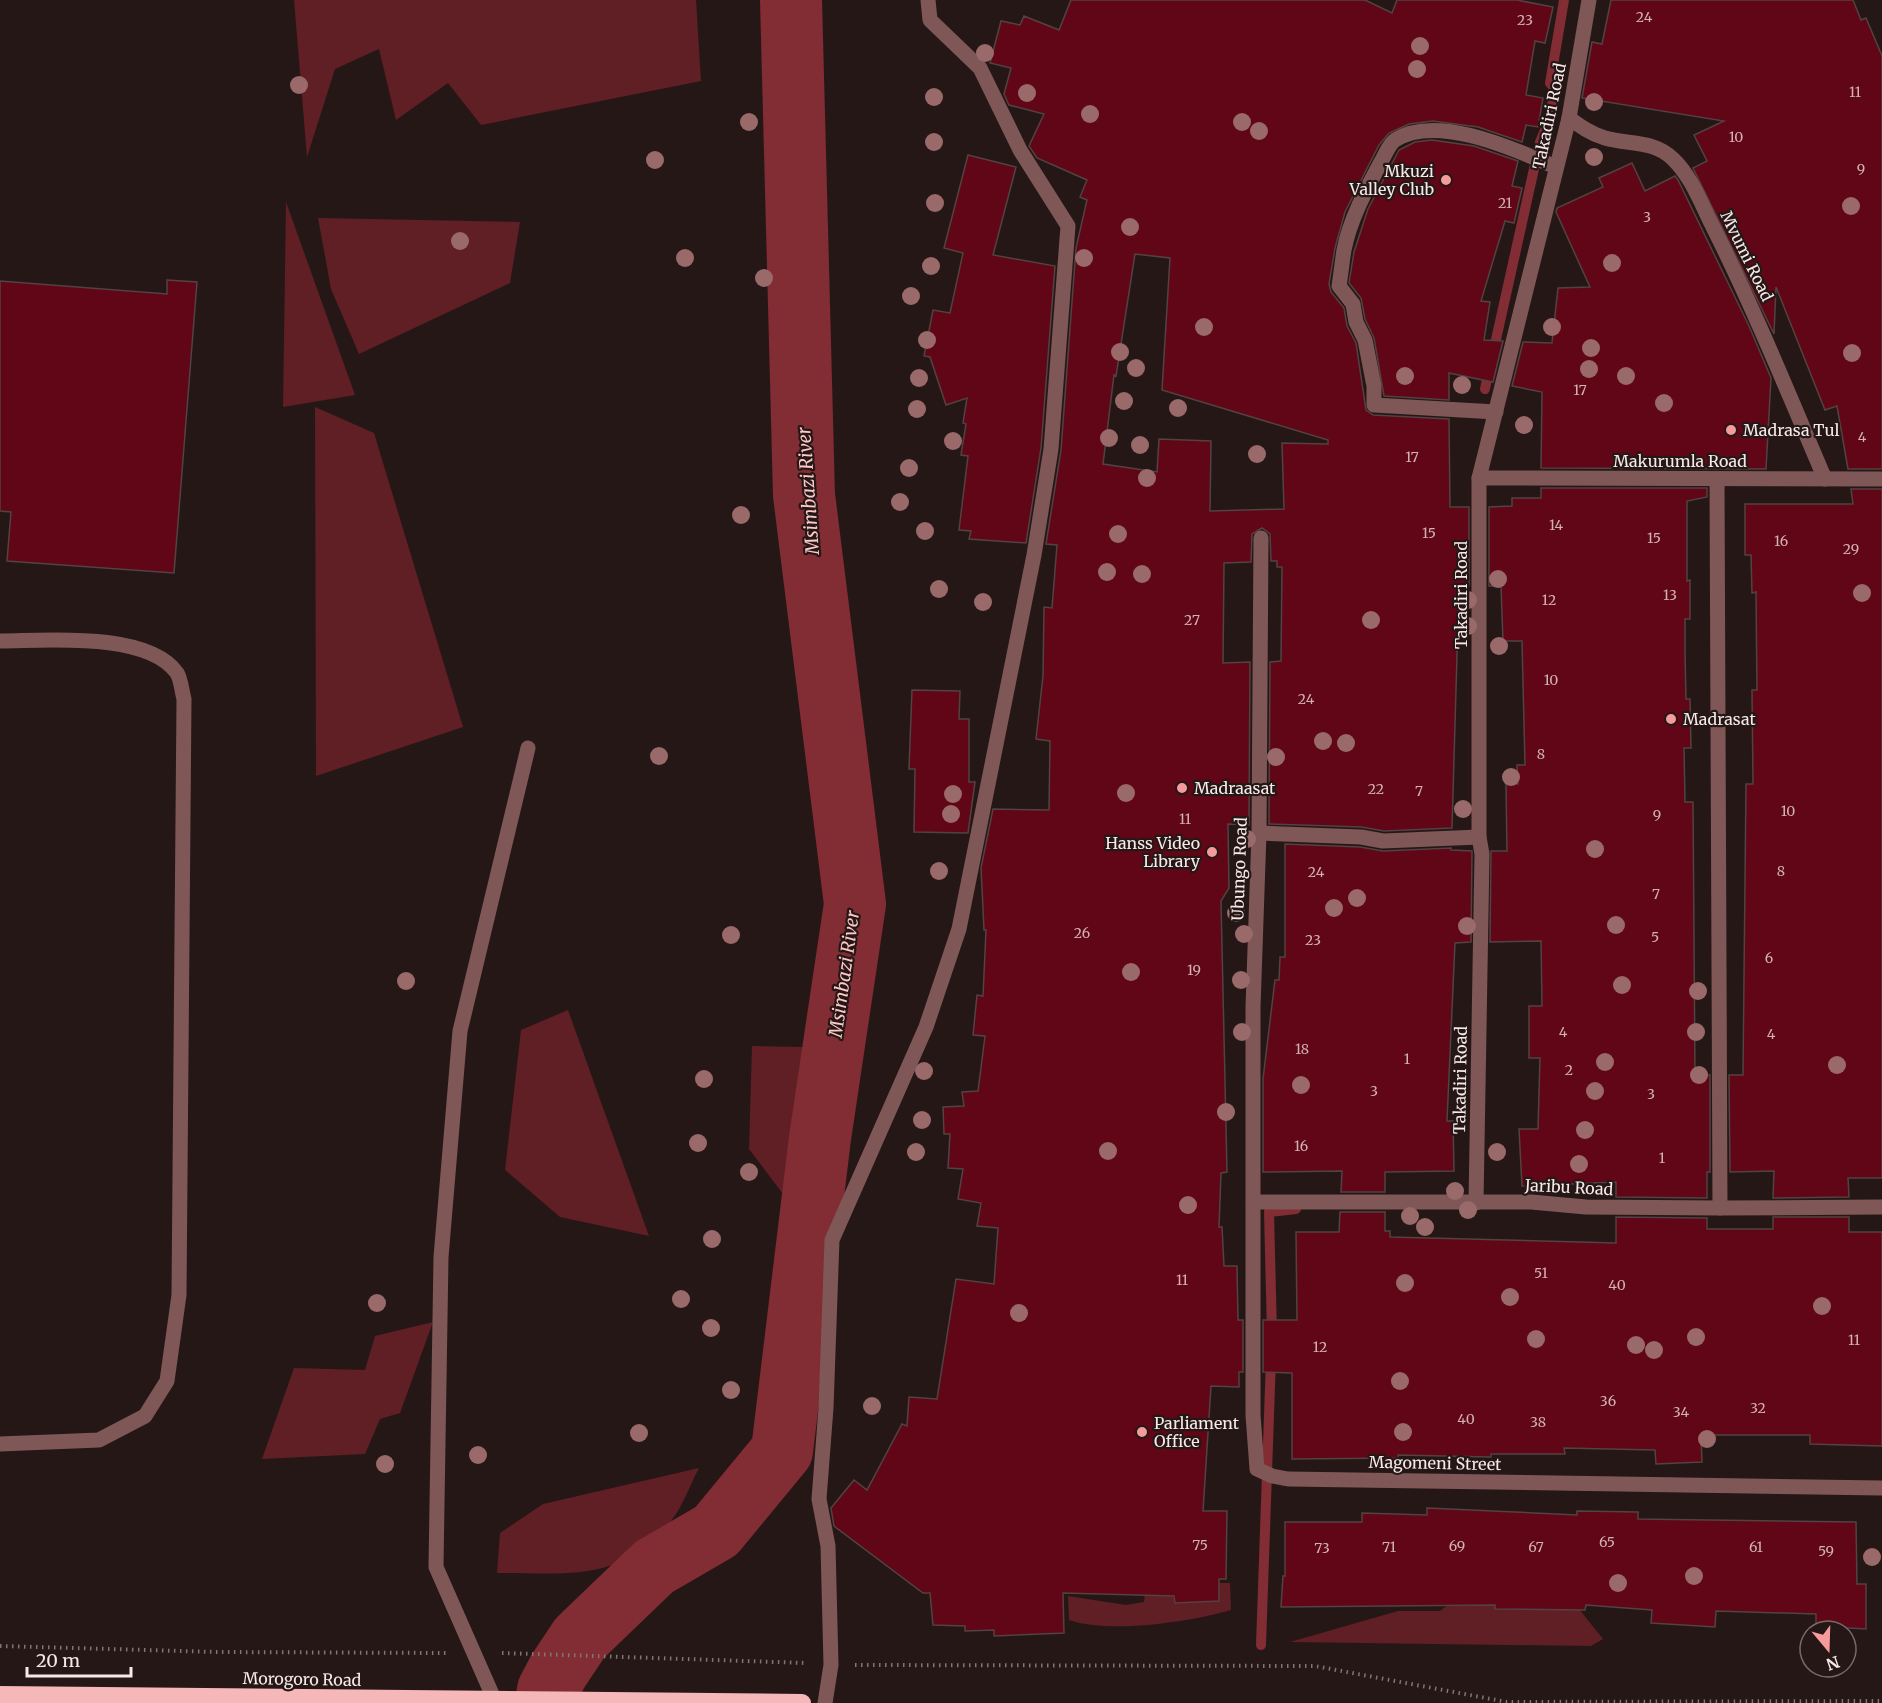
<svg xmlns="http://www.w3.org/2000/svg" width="1882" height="1703" viewBox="0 0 1882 1703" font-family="Merriweather,serif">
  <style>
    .green { fill: #5f1f24 }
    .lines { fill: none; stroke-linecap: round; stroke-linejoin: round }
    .stream { stroke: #822c33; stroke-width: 10 }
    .river { stroke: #822c33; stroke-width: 62 }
    .building { fill: #600617; stroke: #534242; stroke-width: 1.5; fill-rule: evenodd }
    .path { stroke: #837575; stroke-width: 4; stroke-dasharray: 1.5 4.5; stroke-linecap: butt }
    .minor { stroke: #7f5757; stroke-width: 15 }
    .highway { stroke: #f5b7b7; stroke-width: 18 }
    .tree { fill: #9a6a6a }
    .poi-dot { fill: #f59b9c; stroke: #261717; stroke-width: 2 }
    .labels { text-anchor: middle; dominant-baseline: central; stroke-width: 4.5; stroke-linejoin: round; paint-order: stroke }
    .number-label { font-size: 14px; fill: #d0b1b4 }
    .street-label { font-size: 16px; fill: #f5eae9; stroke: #261717 }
    .poi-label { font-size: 16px; fill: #f5eae9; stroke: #261717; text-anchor: start }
    .water-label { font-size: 18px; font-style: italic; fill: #fecac9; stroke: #261717 }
  </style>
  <rect width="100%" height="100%" fill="#261717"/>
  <g class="green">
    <polygon points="294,0 696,0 701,81 481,125 448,83 396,120 379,49 335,69 307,157"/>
    <polygon points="286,202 355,395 283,407"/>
    <polygon points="318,218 520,222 510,283 359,354 331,289"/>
    <polygon points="315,407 374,433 463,727 316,776"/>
    <polygon points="568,1010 649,1236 560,1217 505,1170 521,1030"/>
    <polygon points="752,1046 804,1047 783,1194 749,1149"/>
    <polygon points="433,1322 400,1413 380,1419 365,1454 262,1459 294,1368 365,1370 375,1336"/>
    <path d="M699 1468C690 1485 683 1506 671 1521 622 1583 568 1573 497 1573L500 1533 543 1504Z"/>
    <polygon points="1491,1571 1571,1599 1603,1639 1591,1646 1290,1642 1398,1611 1440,1611"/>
    <path d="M1220 1583H1230L1231 1610C1190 1622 1109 1634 1069 1620L1068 1596 1126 1605 1144 1602 1145 1592 1169 1594 1181 1603Z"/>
  </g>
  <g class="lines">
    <g class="stream">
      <polyline points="1493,353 1540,142 1549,121 1555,89 1550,83 1564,0"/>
      <polyline points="1485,389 1489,369"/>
      <polyline points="1272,1334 1269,1212 1296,1209"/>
      <polyline points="1261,1645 1271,1358"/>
    </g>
    <polyline class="river" points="546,1703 548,1690 558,1671 580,1638 654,1567 716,1531 782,1451 820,1138 855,904 804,495 791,0"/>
  </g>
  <g class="building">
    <path d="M1071 0H1365L1392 13 1397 0H1517L1553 7 1545 43 1535 41 1526 95 1543 98 1538 127 1526 125 1522 142 1478 127 1433 121 1409 124 1389 133 1379 145 1345 212 1335 248 1329 284 1331 292 1344 308 1347 326 1356 343 1366 410 1373 415 1449 419 1450 507H1469V586H1459L1452 828 1384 831 1361 827 1269 824 1270 662 1281 661 1282 567H1277V561H1271L1270 534 1262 528 1252 534 1251 562 1224 563 1223 663 1250 662 1249 825 1228 824 1229 888 1221 901 1227 1172 1221 1173 1219 1227H1222L1224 1266H1237L1238 1320H1243V1372H1239V1387L1211 1386 1203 1511H1227L1226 1579H1219V1601L1175 1603 1174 1596 1063 1593 1064 1633 994 1636V1630L965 1631V1626L933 1625 930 1593H923L834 1526 831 1508 854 1480 867 1490 902 1424 907 1426 909 1397 937 1399 956 1279 994 1284 998 1228 977 1226 981 1203 958 1199 963 1169 948 1168 950 1134H944L943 1107 964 1106 962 1092 978 1091 985 1036 973 1035 977 995 983 996 986 930H984L981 868 993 809 1049 810 1050 741 1036 739 1043 676 1044 607 1052 608 1057 545 1046 544 1061 450 1076 248 1087 200 1080 197 1087 180 1037 158 1029 146 1044 114 1009 105 1004 94 1011 68 990 63 1001 21 1020 25 1024 16 1059 30ZM1135 254 1170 258 1162 390 1328 440V444L1282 443 1284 509 1210 511 1211 441 1159 439 1157 472 1103 464 1114 375 1116 376Z"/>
    <polygon points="1611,0 1853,0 1861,20 1866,18 1882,56 1882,469 1848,469 1837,406 1825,410 1776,287 1774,334 1693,168 1707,161 1694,135 1724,121 1582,98 1592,42 1602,44"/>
    <polygon points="1432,140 1474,146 1518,161 1512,186 1522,188 1514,223 1505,221 1481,301 1490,302 1484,340 1503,341 1493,382 1449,373 1449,400 1384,396 1374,338 1365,319 1361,298 1349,283 1354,252 1368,209 1399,150 1415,142"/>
    <polygon points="968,155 1016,167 993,255 1055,266 1041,448 1026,543 969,539 971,531 959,530 968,456 961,455 966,424 963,423 967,398 946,405 930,357 924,356 933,310 950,313 963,253 944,248"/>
    <polygon points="1632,163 1645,191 1675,176 1678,180 1749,326 1771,378 1766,469 1541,468 1542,392 1512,386 1523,342 1552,343 1558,288 1590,287 1556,212 1557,208 1603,187 1599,178"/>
    <polygon points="167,280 197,282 174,573 7,561 11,512 0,511 0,281 167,294"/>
    <polygon points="1541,488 1707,488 1707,497 1687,501 1687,581 1690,580 1690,619 1685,619 1685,652 1686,699 1690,699 1691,748 1684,748 1685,802 1693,802 1695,1075 1710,1075 1710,1172 1707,1172 1707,1198 1616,1197 1616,1182 1522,1186 1519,1129 1538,1129 1540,1058 1529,1058 1529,1006 1542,1006 1541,941 1490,942 1491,851 1507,851 1506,784 1518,784 1517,765 1525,765 1522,641 1503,641 1501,586 1489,586 1489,507 1512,506 1512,498 1541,498"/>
    <polygon points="1851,489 1882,489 1882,1178 1848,1178 1849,1197 1773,1198 1774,1171 1730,1172 1729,1075 1743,1075 1746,784 1753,784 1752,690 1757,690 1756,592 1752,593 1751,555 1745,555 1745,504 1853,504"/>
    <polygon points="912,690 960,691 959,719 969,719 969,782 975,782 968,833 914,832 915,769 909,769"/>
    <polygon points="1285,844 1360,847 1383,851 1451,848 1451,850 1472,851 1471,942 1455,943 1447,1121 1453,1121 1454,1171 1385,1172 1385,1192 1341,1192 1342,1171 1263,1172 1263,1079 1275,980 1279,980 1280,957 1285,957"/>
    <polygon points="1340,1212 1385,1212 1385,1231 1390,1231 1390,1237 1616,1243 1616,1217 1707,1218 1707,1229 1773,1229 1773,1217 1849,1217 1849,1232 1882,1232 1882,1446 1810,1444 1810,1435 1701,1435 1702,1462 1656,1464 1655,1450 1564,1448 1565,1454 1491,1454 1491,1457 1398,1455 1398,1458 1292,1459 1292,1373 1263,1372 1263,1320 1297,1320 1296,1232 1339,1232"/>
    <polygon points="1427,1508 1577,1515 1577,1511 1638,1512 1638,1519 1856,1522 1857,1584 1866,1584 1866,1629 1816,1626 1816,1614 1716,1611 1715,1627 1651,1623 1652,1610 1586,1605 1585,1610 1495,1609 1495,1605 1281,1607 1283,1576 1285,1576 1285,1522 1362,1522 1362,1513 1427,1515"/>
  </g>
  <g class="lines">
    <g class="path">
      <polyline points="0,1646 216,1652 446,1653"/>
      <polyline points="502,1653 806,1663"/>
      <polyline points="855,1665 1315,1666 1507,1702 1882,1701"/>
    </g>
    <g class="minor">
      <path d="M1569 118C1580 126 1591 134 1605 138 1629 145 1654 140 1673 159 1692 177 1702 206 1714 229 1755 311 1789 395 1825 479"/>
      <path d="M1496 412 1374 405V386L1365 340 1356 322 1353 304 1339 286C1341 274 1342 262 1344 250 1350 219 1366 190 1381 162 1385 155 1389 144 1395 140 1437 113 1516 150 1556 167"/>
      <polyline points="1479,478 1882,479"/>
      <polyline points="1717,479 1720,1208"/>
      <polyline points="1261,538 1259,833 1253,1007 1253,1415 1257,1469 1272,1476 1288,1479 1882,1488"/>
      <path d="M0 641C45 641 147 631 177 673 181 679 182 692 184 699L179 1295 167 1381 145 1416 99 1440 0 1444"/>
      <polyline points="1259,833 1361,837 1383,841 1479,837"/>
      <polyline points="1255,1202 1531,1202 1586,1207 1720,1208 1882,1207"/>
      <polyline points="1476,1203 1482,854 1479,837 1479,478 1569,118 1589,0"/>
      <polyline points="495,1701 436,1567 441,1257 460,1031 528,748"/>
      <polyline points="825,1703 831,1665 828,1546 819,1499 826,1408 832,1240 926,1027 959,929 1034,555 1051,449 1068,226 1020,150 980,68 930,20 928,0"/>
    </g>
    <polyline class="highway" points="0,1695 802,1703"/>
  </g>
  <g class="tree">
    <circle cx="1420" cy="46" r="9"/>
    <circle cx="985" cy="53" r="9"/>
    <circle cx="1417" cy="69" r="9"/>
    <circle cx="299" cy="85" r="9"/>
    <circle cx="1027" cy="93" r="9"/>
    <circle cx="934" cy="97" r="9"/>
    <circle cx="1594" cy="102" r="9"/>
    <circle cx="1090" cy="114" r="9"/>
    <circle cx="749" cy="122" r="9"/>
    <circle cx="1242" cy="122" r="9"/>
    <circle cx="1259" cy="131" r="9"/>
    <circle cx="934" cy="142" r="9"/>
    <circle cx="1594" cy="157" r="9"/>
    <circle cx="655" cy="160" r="9"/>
    <circle cx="935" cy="203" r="9"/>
    <circle cx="1851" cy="206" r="9"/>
    <circle cx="1130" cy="227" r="9"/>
    <circle cx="460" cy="241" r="9"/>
    <circle cx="685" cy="258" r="9"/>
    <circle cx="1084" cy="258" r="9"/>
    <circle cx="1612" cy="263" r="9"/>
    <circle cx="931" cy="266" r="9"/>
    <circle cx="764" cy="278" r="9"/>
    <circle cx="911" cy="296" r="9"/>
    <circle cx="1204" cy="327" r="9"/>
    <circle cx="1552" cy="327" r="9"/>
    <circle cx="927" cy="340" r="9"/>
    <circle cx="1591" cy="348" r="9"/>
    <circle cx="1120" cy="352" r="9"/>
    <circle cx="1852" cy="353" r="9"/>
    <circle cx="1136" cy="368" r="9"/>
    <circle cx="1589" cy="369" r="9"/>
    <circle cx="1405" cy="376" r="9"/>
    <circle cx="1626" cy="376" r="9"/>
    <circle cx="919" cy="378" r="9"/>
    <circle cx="1462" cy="385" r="9"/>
    <circle cx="1124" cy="401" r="9"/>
    <circle cx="1664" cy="403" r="9"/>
    <circle cx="1178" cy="408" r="9"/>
    <circle cx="917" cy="409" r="9"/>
    <circle cx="1524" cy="425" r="9"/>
    <circle cx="1109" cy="438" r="9"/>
    <circle cx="953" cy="441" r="9"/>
    <circle cx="1140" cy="445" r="9"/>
    <circle cx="1257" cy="454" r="9"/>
    <circle cx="909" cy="468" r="9"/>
    <circle cx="1147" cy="478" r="9"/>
    <circle cx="900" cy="502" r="9"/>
    <circle cx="741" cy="515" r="9"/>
    <circle cx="925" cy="531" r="9"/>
    <circle cx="1118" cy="534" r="9"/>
    <circle cx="1107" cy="572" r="9"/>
    <circle cx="1142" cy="574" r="9"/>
    <circle cx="1498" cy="579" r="9"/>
    <circle cx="939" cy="589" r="9"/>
    <circle cx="1862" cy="593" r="9"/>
    <circle cx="1468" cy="600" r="9"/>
    <circle cx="983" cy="602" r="9"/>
    <circle cx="1371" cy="620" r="9"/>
    <circle cx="1468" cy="626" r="9"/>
    <circle cx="1499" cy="646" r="9"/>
    <circle cx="1323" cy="741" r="9"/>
    <circle cx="1346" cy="743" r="9"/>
    <circle cx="659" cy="756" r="9"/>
    <circle cx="1276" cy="757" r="9"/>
    <circle cx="1511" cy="777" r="9"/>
    <circle cx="1126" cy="793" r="9"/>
    <circle cx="953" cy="794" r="9"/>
    <circle cx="1463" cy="809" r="9"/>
    <circle cx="951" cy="814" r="9"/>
    <circle cx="1247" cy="839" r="9"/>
    <circle cx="1595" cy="849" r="9"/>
    <circle cx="939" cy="871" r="9"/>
    <circle cx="1357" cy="898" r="9"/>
    <circle cx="1334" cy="908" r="9"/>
    <circle cx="1236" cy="913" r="9"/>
    <circle cx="1616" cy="925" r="9"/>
    <circle cx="1467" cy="926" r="9"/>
    <circle cx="1244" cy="934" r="9"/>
    <circle cx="731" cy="935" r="9"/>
    <circle cx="1131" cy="972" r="9"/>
    <circle cx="1241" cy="980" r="9"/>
    <circle cx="406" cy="981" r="9"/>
    <circle cx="1622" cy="985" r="9"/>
    <circle cx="1698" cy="991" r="9"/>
    <circle cx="1242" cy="1032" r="9"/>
    <circle cx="1696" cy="1032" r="9"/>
    <circle cx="1605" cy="1062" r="9"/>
    <circle cx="1837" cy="1065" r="9"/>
    <circle cx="924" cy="1071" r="9"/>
    <circle cx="1699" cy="1075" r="9"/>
    <circle cx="704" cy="1079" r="9"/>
    <circle cx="1301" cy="1085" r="9"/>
    <circle cx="1595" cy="1091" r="9"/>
    <circle cx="1226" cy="1112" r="9"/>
    <circle cx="922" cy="1120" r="9"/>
    <circle cx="1585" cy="1130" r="9"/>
    <circle cx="698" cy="1143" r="9"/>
    <circle cx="1108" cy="1151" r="9"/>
    <circle cx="916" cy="1152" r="9"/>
    <circle cx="1497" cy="1152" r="9"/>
    <circle cx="1579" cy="1164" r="9"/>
    <circle cx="749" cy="1172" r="9"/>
    <circle cx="1455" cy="1191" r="9"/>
    <circle cx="1188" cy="1205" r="9"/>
    <circle cx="1468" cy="1210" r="9"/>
    <circle cx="1410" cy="1216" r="9"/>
    <circle cx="1425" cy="1227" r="9"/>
    <circle cx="712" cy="1239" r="9"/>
    <circle cx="1405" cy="1283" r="9"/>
    <circle cx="1510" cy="1297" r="9"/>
    <circle cx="681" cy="1299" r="9"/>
    <circle cx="377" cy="1303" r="9"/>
    <circle cx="1822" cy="1306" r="9"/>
    <circle cx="1019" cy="1313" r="9"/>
    <circle cx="711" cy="1328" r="9"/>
    <circle cx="1696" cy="1337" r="9"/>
    <circle cx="1536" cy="1339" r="9"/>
    <circle cx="1636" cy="1345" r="9"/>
    <circle cx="1654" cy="1350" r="9"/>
    <circle cx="1400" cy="1381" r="9"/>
    <circle cx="731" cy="1390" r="9"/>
    <circle cx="872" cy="1406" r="9"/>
    <circle cx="1403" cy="1432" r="9"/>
    <circle cx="639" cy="1433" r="9"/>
    <circle cx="1707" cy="1439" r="9"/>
    <circle cx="478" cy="1455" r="9"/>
    <circle cx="385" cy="1464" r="9"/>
    <circle cx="1872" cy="1557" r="9"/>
    <circle cx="1694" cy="1576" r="9"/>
    <circle cx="1618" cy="1583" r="9"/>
  </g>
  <g class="poi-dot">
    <circle cx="1446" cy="180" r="6"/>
    <circle cx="1731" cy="430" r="6"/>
    <circle cx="1671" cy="719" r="6"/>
    <circle cx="1182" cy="788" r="6"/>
    <circle cx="1212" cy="852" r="6"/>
    <circle cx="1142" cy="1432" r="6"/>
  </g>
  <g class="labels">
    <g class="number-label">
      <text x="1644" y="17">24</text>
      <text x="1525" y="20">23</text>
      <text x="1855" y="92">11</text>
      <text x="1736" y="137">10</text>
      <text x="1861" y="169">9</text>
      <text x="1505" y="203">21</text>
      <text x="1647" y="217">3</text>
      <text x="1580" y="390">17</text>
      <text x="1862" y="437">4</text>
      <text x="1412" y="457">17</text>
      <text x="1556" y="525">14</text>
      <text x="1429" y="533">15</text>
      <text x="1654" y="538">15</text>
      <text x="1781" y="541">16</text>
      <text x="1851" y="549">29</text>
      <text x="1670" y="595">13</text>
      <text x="1549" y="600">12</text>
      <text x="1192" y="620">27</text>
      <text x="1551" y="680">10</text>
      <text x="1306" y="699">24</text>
      <text x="1541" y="754">8</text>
      <text x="1376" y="789">22</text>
      <text x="1419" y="791">7</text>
      <text x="1788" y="811">10</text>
      <text x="1657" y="815">9</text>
      <text x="1185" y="819">11</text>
      <text x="1781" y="871">8</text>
      <text x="1316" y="872">24</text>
      <text x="1656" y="894">7</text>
      <text x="1082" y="933">26</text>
      <text x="1655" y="937">5</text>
      <text x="1313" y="940">23</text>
      <text x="1769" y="958">6</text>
      <text x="1194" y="970">19</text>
      <text x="1563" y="1032">4</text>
      <text x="1771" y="1034">4</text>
      <text x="1302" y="1049">18</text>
      <text x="1407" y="1059">1</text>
      <text x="1569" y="1070">2</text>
      <text x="1374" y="1091">3</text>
      <text x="1651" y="1094">3</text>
      <text x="1301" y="1146">16</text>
      <text x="1662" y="1158">1</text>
      <text x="1541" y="1273">51</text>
      <text x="1182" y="1280">11</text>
      <text x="1617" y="1285">40</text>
      <text x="1854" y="1340">11</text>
      <text x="1320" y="1347">12</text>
      <text x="1608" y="1401">36</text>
      <text x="1758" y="1408">32</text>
      <text x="1681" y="1412">34</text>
      <text x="1466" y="1419">40</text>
      <text x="1538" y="1422">38</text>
      <text x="1607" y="1542">65</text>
      <text x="1200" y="1545">75</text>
      <text x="1457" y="1546">69</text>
      <text x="1389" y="1547">71</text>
      <text x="1536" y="1547">67</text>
      <text x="1756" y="1547">61</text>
      <text x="1322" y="1548">73</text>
      <text x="1826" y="1551">59</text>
    </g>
    <g class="street-label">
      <text transform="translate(1549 116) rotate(-78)">Takadiri Road</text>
      <text transform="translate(1747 256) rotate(64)">Mvumi Road</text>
      <text x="1680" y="461">Makurumla Road</text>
      <text transform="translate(1461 595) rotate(-90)">Takadiri Road</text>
      <text transform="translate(1239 869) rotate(-88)">Ubungo Road</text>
      <text transform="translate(1460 1080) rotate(-89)">Takadiri Road</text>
      <text transform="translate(1569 1187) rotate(3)">Jaribu Road</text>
      <text transform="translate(1435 1463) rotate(1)">Magomeni Street</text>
      <text transform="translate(302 1679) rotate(1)">Morogoro Road</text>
    </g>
    <g class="poi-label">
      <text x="1434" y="171" text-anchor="end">Mkuzi<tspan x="1434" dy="18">Valley Club</tspan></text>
      <text x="1743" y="430">Madrasa Tul</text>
      <text x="1683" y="719">Madrasat</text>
      <text x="1194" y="788">Madraasat</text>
      <text x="1200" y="843" text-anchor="end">Hanss Video<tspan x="1200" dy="18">Library</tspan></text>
      <text x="1154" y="1423">Parliament<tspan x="1154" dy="18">Office</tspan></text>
    </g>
    <g class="water-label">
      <text transform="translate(808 491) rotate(-94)">Msimbazi River</text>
      <text transform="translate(844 974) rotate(-82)">Msimbazi River</text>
    </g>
  </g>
  <g transform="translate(1828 1649) rotate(161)"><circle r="28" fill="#261717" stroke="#796b6b" stroke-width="1.5"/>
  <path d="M0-4.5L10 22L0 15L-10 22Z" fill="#f59b9c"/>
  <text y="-9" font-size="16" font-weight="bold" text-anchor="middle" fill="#f5eae9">N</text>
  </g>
  <path d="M27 1667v9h104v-9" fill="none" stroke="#f5eae9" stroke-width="3"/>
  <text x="36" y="1667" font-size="18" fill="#f5eae9" stroke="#261717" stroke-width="4.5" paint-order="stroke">20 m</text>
</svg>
